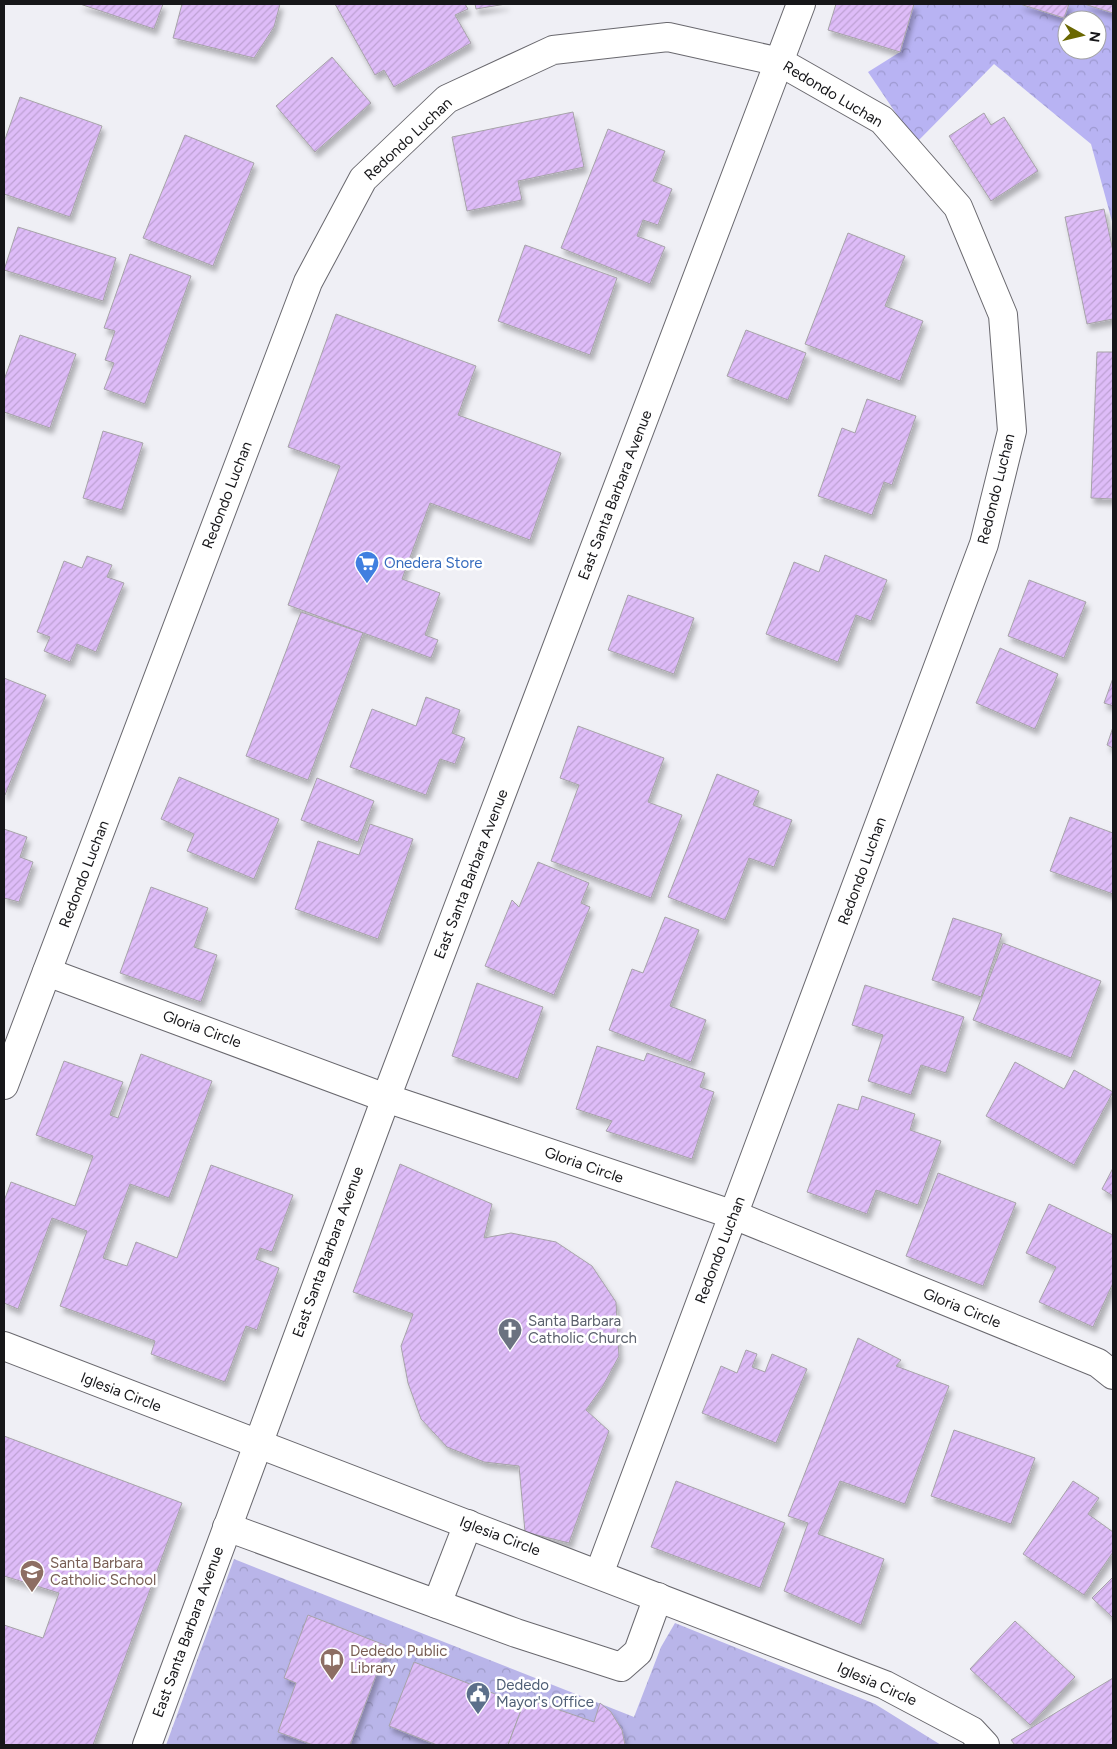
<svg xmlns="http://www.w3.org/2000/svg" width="1117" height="1749" viewBox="0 0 1117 1749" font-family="Figtree,sans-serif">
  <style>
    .forest { fill: url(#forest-crowns); fill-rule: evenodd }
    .park { fill: url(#park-crowns) }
    .building { fill: url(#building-hatch); stroke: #a6a3a8; filter: url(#shadow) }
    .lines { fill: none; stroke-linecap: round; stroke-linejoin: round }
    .minor-casing { stroke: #69686e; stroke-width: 30 }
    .minor { stroke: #fff; stroke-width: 28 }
    .labels { text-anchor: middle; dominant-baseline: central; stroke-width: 5; stroke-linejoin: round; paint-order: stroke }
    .street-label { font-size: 15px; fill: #161619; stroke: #fff }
    .shop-label { font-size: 15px; fill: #366cbe; stroke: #fff; text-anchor: start }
    .worship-label { font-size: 15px; fill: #5b616d; stroke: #fff; text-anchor: start }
    .education-label { font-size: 15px; fill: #785e54; stroke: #fff; text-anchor: start }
    .service-label { font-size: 15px; fill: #4e5e75; stroke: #fff; text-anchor: start }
  </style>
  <defs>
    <pattern id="forest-crowns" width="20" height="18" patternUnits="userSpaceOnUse" patternTransform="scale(1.25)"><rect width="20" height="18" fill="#b8b3f3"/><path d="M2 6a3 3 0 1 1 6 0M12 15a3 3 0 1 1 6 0" fill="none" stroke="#9d99d0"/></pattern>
    <pattern id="park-crowns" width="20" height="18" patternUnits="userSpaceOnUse" patternTransform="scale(1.25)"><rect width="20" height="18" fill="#b9b5e9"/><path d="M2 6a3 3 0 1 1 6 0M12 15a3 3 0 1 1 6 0" fill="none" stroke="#9e9bc7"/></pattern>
    <pattern id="building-hatch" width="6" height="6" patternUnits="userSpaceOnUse" patternTransform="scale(1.25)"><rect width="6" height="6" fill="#debcf8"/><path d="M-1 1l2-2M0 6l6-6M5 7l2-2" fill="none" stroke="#bea1d4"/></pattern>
    <filter id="shadow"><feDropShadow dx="3" dy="5.5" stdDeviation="2.5" flood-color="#0004"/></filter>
  </defs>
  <rect width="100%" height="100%" fill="#efeff5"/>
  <path class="forest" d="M914 4H1020L1063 18 1069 4H1084L1113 13V225L1091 144 994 64 916 143 868 72 900 52ZM1067 20H1097V50H1067Z"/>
  <polygon class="park" points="234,1559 634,1717 661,1647 675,1623 875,1704 941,1745 166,1745"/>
  <g class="building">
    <polygon points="80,4 163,4 154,29"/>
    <polygon points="182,4 280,4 274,27 254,58 173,38"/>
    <polygon points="335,4 465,4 468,9 455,15 471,43 394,87 384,70 375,75"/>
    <polygon points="475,4 506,4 476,9"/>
    <polygon points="836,4 914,4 900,52 828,30"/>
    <polygon points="1020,4 1069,4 1064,18"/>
    <polygon points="1084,4 1113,4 1113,13"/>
    <polygon points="332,57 371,103 315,152 276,106"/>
    <polygon points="20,97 102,126 70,217 4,194 4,142"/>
    <polygon points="573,112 584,167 518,181 522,200 467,211 452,137"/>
    <polygon points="984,113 991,125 1004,117 1038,171 991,201 949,136"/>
    <polygon points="608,129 665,151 653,181 672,189 658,225 643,220 637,236 665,247 650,284 561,248"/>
    <polygon points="185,135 254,163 213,266 143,238"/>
    <polygon points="1104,209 1113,251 1113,319 1087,324 1065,217"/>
    <polygon points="18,227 116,258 103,301 4,270"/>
    <polygon points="848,233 905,256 885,306 923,321 900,381 805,344"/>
    <polygon points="525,245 617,278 590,355 498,321"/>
    <polygon points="130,254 191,276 145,404 104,389 114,363 105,360 115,331 104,328"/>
    <polygon points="336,314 476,366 458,415 561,453 530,540 430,503 402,579 440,593 425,635 438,640 431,658 288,605 340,466 288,447"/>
    <polygon points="746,330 806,353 788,400 727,376"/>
    <polygon points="20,335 76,354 50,428 4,412 4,380"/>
    <polygon points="1097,352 1113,352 1113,499 1091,498"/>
    <polygon points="867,399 916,416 892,485 884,482 872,515 818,496 842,428 855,433"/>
    <polygon points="103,431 143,443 122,510 83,498"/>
    <polygon points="825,555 887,580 871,621 856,615 838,662 766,634 794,562 819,572"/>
    <polygon points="87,556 112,565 107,577 124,583 96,652 77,644 70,662 44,651 50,637 37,632 64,561 82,568"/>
    <polygon points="1029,580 1086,602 1064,658 1008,636"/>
    <polygon points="628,595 694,618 674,674 608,650"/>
    <polygon points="301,612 363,633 308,780 246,756"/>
    <polygon points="1000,648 1058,674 1035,729 976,703"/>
    <polygon points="4,678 46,695 5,795 4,795"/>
    <polygon points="1113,678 1113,706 1104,703"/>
    <polygon points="426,697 460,710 452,733 465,738 455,764 440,759 426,795 350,767 372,709 416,726"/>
    <polygon points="578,726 664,758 648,802 682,815 651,898 551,861 579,785 560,778"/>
    <polygon points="1113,727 1113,748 1107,745"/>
    <polygon points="717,774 759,791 753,805 792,820 774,867 749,858 725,920 668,897"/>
    <polygon points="179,777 279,819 254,879 187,851 194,834 161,819"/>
    <polygon points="317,778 374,801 358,842 301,820"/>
    <polygon points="1070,817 1113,833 1113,894 1050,871"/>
    <polygon points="370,824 413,839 378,939 295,909 318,841 359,855"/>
    <polygon points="4,829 27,837 20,857 33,862 19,902 4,898"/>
    <polygon points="538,862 589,883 581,903 590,907 554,995 485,966 512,900 519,907"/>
    <polygon points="151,887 208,908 194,947 217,955 201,1002 120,973"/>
    <polygon points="665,917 699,930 670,1006 706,1020 691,1062 609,1030 632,969 643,973"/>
    <polygon points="953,918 1002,934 981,997 932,980"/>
    <polygon points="1003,943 1101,981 1071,1058 973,1020"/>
    <polygon points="477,983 543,1007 518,1079 452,1056"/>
    <polygon points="865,985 964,1017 946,1073 921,1065 911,1095 868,1081 883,1035 852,1025"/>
    <polygon points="597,1046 644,1061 647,1053 705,1073 700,1087 714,1092 692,1159 606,1131 612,1121 576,1109"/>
    <polygon points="141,1054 212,1081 169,1198 130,1184 103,1258 127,1266 136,1242 177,1258 211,1165 293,1195 272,1252 260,1248 256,1259 279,1268 257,1330 246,1326 225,1382 151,1354 155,1341 60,1306 87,1231 52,1218 18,1309 4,1303 4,1201 11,1182 75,1206 93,1156 36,1135 64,1061 123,1082 110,1115 118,1118"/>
    <polygon points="1015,1062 1064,1089 1074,1070 1113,1092 1074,1165 986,1116"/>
    <polygon points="862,1096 915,1114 910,1130 941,1141 918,1205 876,1190 867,1214 807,1192 838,1104 858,1110"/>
    <polygon points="400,1164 492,1204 484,1238 511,1233 556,1242 592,1266 616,1302 619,1356 603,1386 586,1410 609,1431 569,1543 525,1532 519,1466 484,1462 447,1447 421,1419 408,1383 401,1346 413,1314 353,1292"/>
    <polygon points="1113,1168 1113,1196 1102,1189"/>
    <polygon points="938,1173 1016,1203 983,1286 906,1256"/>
    <polygon points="1049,1204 1113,1235 1113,1283 1093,1327 1039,1302 1056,1267 1026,1253"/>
    <polygon points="858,1338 901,1360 896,1366 949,1386 905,1504 840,1481 818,1534 884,1559 861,1625 784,1591 808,1523 788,1516"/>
    <polygon points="746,1350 757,1354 752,1367 765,1372 772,1354 807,1369 776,1443 702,1413 721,1366 737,1373"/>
    <polygon points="954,1430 1035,1458 1011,1524 931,1496"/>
    <polygon points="4,1436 182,1503 93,1745 4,1745 4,1625 43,1638 59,1593 4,1576"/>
    <polygon points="676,1481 785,1523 760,1588 651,1547"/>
    <polygon points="1073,1481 1099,1498 1088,1514 1113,1532 1113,1552 1084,1595 1023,1554"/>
    <polygon points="1113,1577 1113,1618 1092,1598"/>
    <polygon points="308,1615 387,1646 350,1745 313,1745 278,1732 296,1683 284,1678"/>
    <polygon points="1015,1621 1075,1677 1030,1725 970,1669"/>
    <polygon points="414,1662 523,1705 508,1745 437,1745 389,1726"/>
    <polygon points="1113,1678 1113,1745 1015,1745 1011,1740"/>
    <polygon points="528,1699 594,1722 600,1703 611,1712 622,1730 625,1745 508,1745 523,1705"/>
  </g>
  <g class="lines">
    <defs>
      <g id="minor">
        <polyline points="47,972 386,1098 734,1215 1098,1363 1113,1375"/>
        <polyline points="4,1085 308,282 363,179 447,99 553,50 668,37 780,62 882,120 958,207 1003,315 1012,431 984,544 599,1574"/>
        <polyline points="4,1346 885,1685 972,1731 985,1745"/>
        <polyline points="227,1527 516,1633 621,1667 638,1652 658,1597"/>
        <polyline points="437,1604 468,1524"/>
        <polyline points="147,1745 386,1098 801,4"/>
      </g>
    </defs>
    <use href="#minor" class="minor-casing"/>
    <use href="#minor" class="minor"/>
  </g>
  <defs>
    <symbol id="supermarket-pin" viewBox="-11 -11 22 30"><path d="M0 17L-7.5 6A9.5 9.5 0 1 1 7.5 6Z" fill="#3f7fe0" stroke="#fff"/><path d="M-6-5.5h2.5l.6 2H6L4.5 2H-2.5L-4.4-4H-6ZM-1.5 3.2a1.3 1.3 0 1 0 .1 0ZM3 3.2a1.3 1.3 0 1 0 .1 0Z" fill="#fff"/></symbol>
    <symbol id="church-pin" viewBox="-11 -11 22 30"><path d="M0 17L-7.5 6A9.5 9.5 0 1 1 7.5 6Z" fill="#6b7280" stroke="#fff"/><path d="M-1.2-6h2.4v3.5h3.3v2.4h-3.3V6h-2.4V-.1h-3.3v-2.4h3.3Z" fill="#fff"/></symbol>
    <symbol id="school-pin" viewBox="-11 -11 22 30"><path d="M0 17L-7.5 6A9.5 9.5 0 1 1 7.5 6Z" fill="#8d6e63" stroke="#fff"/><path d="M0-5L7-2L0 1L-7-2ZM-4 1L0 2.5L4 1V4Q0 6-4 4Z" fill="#fff"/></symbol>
    <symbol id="library-pin" viewBox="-11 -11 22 30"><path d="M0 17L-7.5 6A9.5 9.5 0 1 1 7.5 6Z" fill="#8d6e63" stroke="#fff"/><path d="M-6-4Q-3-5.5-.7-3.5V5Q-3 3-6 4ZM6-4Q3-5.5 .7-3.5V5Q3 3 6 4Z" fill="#fff"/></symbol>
    <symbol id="civic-pin" viewBox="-11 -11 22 30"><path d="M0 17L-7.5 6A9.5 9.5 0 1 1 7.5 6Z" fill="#5c6f8a" stroke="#fff"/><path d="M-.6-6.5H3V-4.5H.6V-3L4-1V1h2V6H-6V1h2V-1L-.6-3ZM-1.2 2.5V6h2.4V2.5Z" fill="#fff"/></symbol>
  </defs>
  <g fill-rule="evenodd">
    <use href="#supermarket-pin" x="353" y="549" width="28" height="38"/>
    <use href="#church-pin" x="496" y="1316" width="28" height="38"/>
    <use href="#school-pin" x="18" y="1558" width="28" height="38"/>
    <use href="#library-pin" x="318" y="1646" width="28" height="38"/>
    <use href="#civic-pin" x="464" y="1680" width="28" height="38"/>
  </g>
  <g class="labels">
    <g class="street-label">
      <text transform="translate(833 94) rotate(31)">Redondo Luchan</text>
      <text transform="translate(408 139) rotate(-43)">Redondo Luchan</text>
      <text transform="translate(996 489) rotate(-76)">Redondo Luchan</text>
      <text transform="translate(227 495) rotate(-69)">Redondo Luchan</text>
      <text transform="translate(615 495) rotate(-69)">East Santa Barbara Avenue</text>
      <text transform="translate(862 871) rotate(-70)">Redondo Luchan</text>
      <text transform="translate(84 874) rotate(-69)">Redondo Luchan</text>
      <text transform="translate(471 874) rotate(-69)">East Santa Barbara Avenue</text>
      <text transform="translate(202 1029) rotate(20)">Gloria Circle</text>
      <text transform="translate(584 1165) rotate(19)">Gloria Circle</text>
      <text transform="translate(720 1250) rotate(-69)">Redondo Luchan</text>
      <text transform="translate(328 1252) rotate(-70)">East Santa Barbara Avenue</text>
      <text transform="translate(962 1308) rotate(22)">Gloria Circle</text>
      <text transform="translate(121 1392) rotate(21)">Iglesia Circle</text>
      <text transform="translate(500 1536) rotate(21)">Iglesia Circle</text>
      <text transform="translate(188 1632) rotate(-70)">East Santa Barbara Avenue</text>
      <text transform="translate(877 1684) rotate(24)">Iglesia Circle</text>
    </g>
    <g class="shop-label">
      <text x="384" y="563">Onedera Store</text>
    </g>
    <g class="worship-label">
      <text x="528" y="1321">Santa Barbara<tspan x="528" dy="17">Catholic Church</tspan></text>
    </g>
    <g class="education-label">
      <text x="50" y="1563">Santa Barbara<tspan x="50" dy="17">Catholic School</tspan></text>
      <text x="350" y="1651">Dededo Public<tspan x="350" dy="17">Library</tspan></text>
    </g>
    <g class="service-label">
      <text x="496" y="1685">Dededo<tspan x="496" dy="17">Mayor's Office</tspan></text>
    </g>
  </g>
  <rect width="1117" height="1749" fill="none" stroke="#161619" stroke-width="10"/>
  <g transform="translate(1082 35) rotate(98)"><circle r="24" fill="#ffffff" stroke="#a2a2a3"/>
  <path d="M0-4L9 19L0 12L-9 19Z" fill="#6a6700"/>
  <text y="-8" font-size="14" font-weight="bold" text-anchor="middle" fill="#161619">N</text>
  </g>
</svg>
